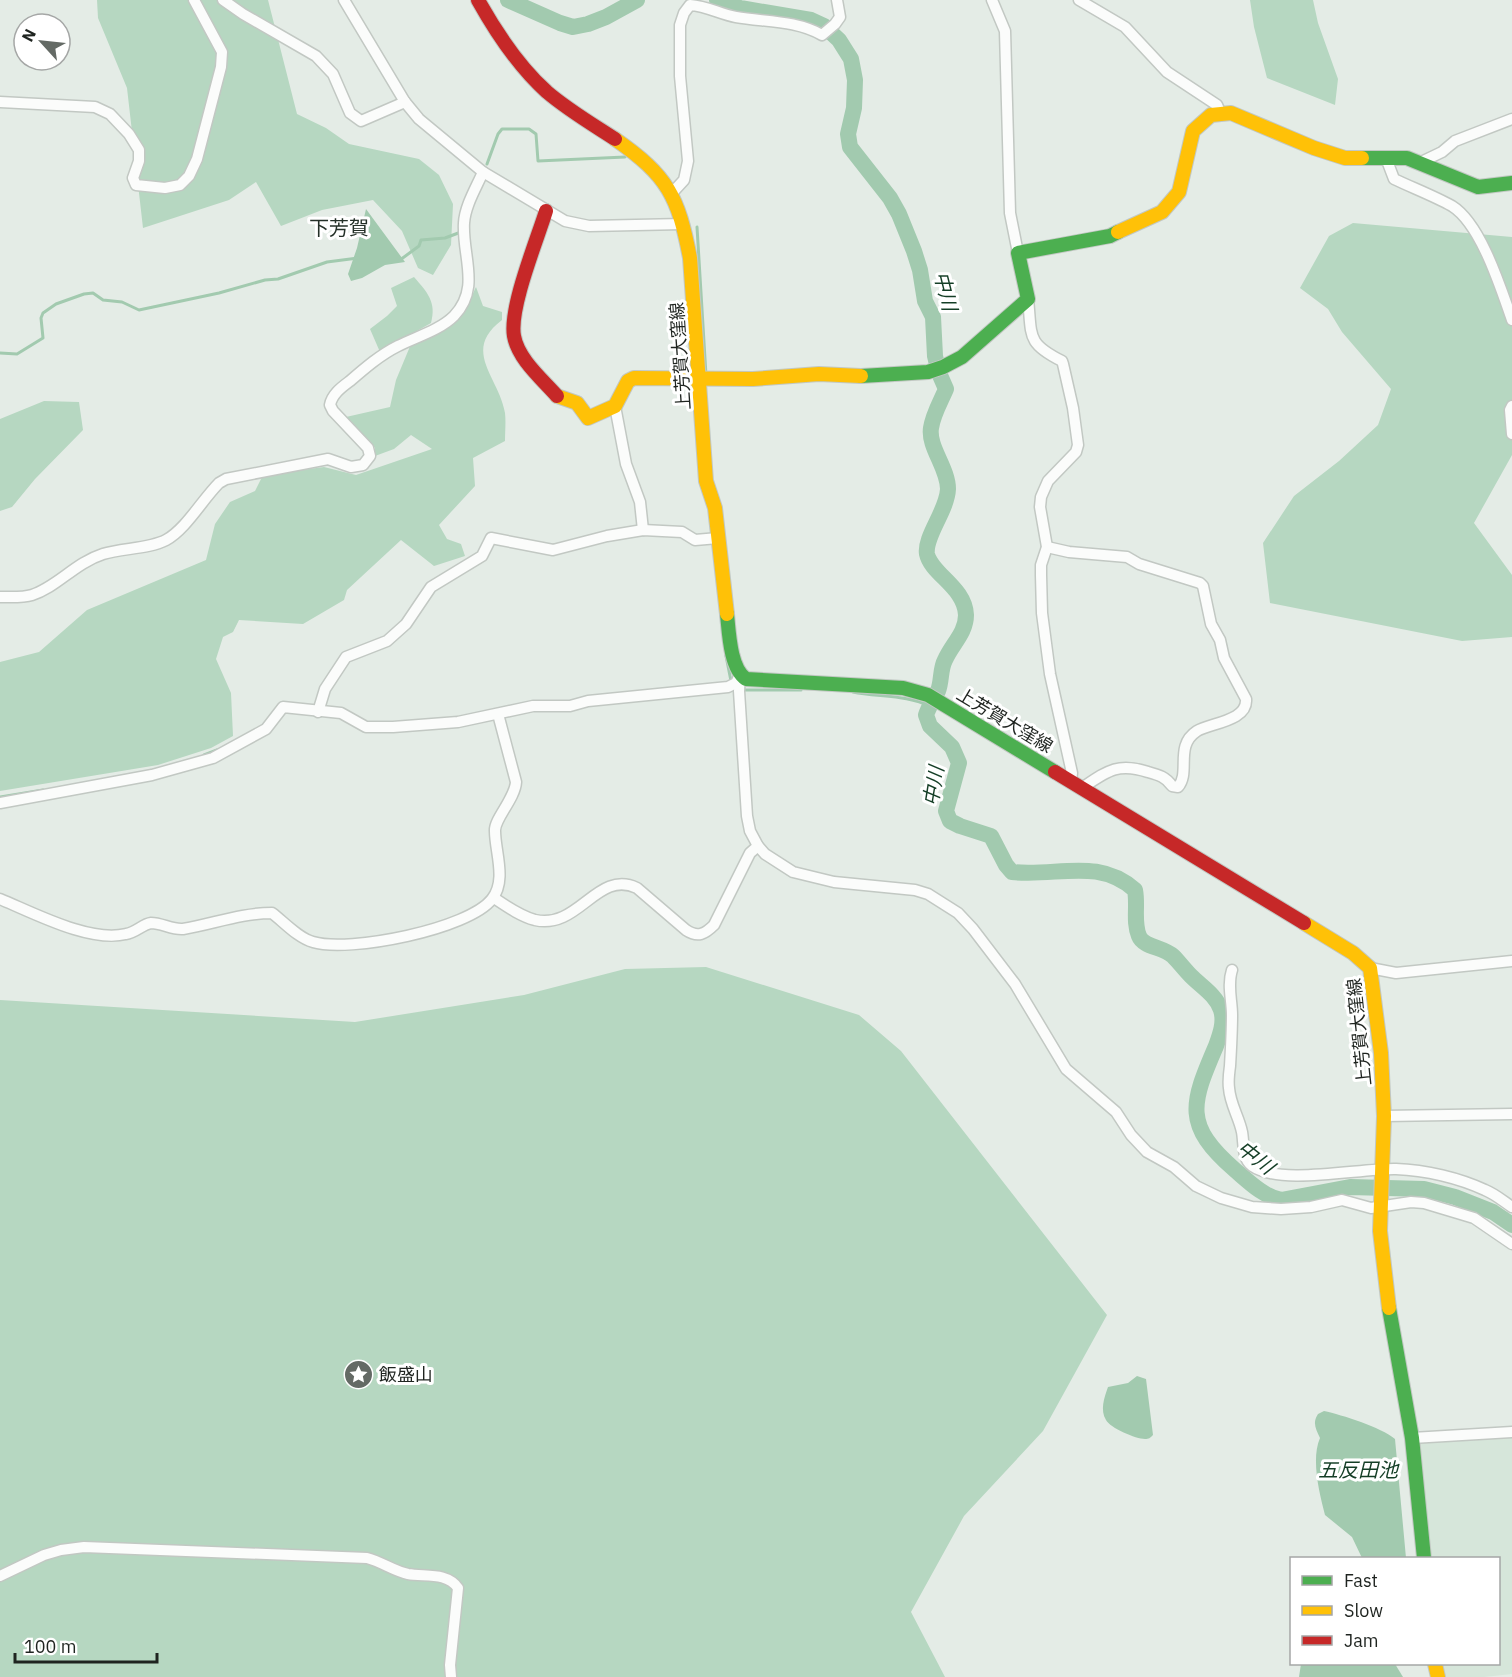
<svg xmlns="http://www.w3.org/2000/svg" width="1512" height="1677" viewBox="0 0 1512 1677" font-family="'IBM Plex Sans','Noto Sans JP',sans-serif">
  <style>
    .built { fill: #d6e6da }
    .forest { fill: #b6d7c1 }
    .water { fill: #a2caaf }
    .lines { fill: none; stroke-linecap: round; stroke-linejoin: round }
    .stream { stroke: #a2caaf; stroke-width: 3 }
    .river { stroke: #a2caaf; stroke-width: 16 }
    .street-casing { stroke: #c2c8c3; stroke-width: 13 }
    .fast-casing { stroke: #c2c8c3; stroke-width: 16 }
    .slow-casing { stroke: #c2c8c3; stroke-width: 16 }
    .jam-casing { stroke: #c2c8c3; stroke-width: 16 }
    .street { stroke: #fbfcfb; stroke-width: 10 }
    .fast { stroke: #4caf50; stroke-width: 14 }
    .slow { stroke: #ffc107; stroke-width: 14 }
    .jam { stroke: #c62828; stroke-width: 14 }
    .labels { text-anchor: middle; dominant-baseline: central; stroke-width: 6; stroke-linejoin: round; paint-order: stroke }
    .street-label { font-size: 18px; fill: #1f2420; stroke: #fff }
    .poi-label { font-size: 18px; fill: #1f2420; stroke: #fff; text-anchor: start }
    .neighbourhood-label { font-size: 20px; fill: #243028; stroke: #fff }
    .water-label { font-size: 20px; font-style: italic; fill: #143e26; stroke: #fff }
  </style>
  <rect width="100%" height="100%" fill="#e4ece6"/>
  <polygon class="built" points="1512,1436 1512,1674 1484,1677 1444,1677 1440,1664 1498,1664 1498,1558 1429,1558 1419,1446 1423,1441"/>
  <g class="forest">
    <polygon points="97,0 268,0 297,114 326,128 349,144 419,159 439,175 453,204 451,245 433,275 418,268 402,231 373,200 322,210 281,226 256,182 229,200 143,228 127,88 98,18"/>
    <polygon points="1250,0 1313,0 1318,23 1338,79 1335,105 1267,78 1254,27"/>
    <polygon points="1353,223 1512,237 1512,455 1474,523 1512,575 1512,637 1462,641 1270,603 1263,543 1294,496 1339,461 1378,425 1391,389 1342,332 1328,309 1300,288 1329,236"/>
    <path d="M414 277C427 292 437 302 431 323L380 352 370 329 387 316 397 306 391 288Z"/>
    <path d="M476 287 483 306 502 312V320C461 351 499 377 505 413 506 422 505 432 505 441L473 458 475 486 439 525 447 539 461 544 465 556 434 566 401 540 347 590 344 600 303 624 239 620 233 632 223 637 216 659 231 693 233 736 211 748 158 765 0 791V662L39 652 87 610 206 560 215 524 230 502 255 491 263 475 324 467 356 475 432 449 411 435 394 449 375 456V448L346 417 390 407 396 380 411 344C424 338 437 333 450 326 463 320 470 299 476 287Z"/>
    <polygon points="44,401 79,402 83,430 35,479 12,507 0,511 0,419"/>
    <polygon points="706,967 859,1015 901,1051 1107,1315 1043,1431 964,1516 911,1612 945,1677 0,1677 0,1000 355,1022 524,995 625,969"/>
  </g>
  <g class="water">
    <polygon points="366,209 405,262 385,265 362,278 351,281 348,274 357,248"/>
    <path d="M1137 1376 1146 1379 1153 1435C1150 1438 1149 1439 1145 1439 1136 1439 1110 1428 1106 1420 1100 1410 1104 1398 1108 1387L1128 1383Z"/>
    <path d="M1324 1411C1342 1415 1381 1427 1395 1439L1406 1558H1362L1352 1537 1325 1515C1319 1492 1311 1459 1320 1438 1316 1429 1312 1423 1318 1414Z"/>
    <polygon points="1301,1664 1395,1664 1403,1677 1299,1677"/>
  </g>
  <g class="lines">
    <g class="stream">
      <polyline points="487,164 498,134 502,129 529,129 536,134 538,161 625,157"/>
      <polyline points="697,227 706,375"/>
      <polyline points="400,260 419,246 421,240 445,238 461,232"/>
      <polyline points="0,353 17,354 43,338 41,318 43,313 56,304 84,294 93,293 103,300 122,302 139,310 219,293 265,280 278,279 327,262 358,258"/>
      <polyline points="726,656 731,681"/>
      <polyline points="742,690 801,690"/>
      <path d="M853 692C876 697 909 695 929 706"/>
      <polyline points="204,755 217,750"/>
      <polyline points="0,797 43,790"/>
    </g>
    <g class="river">
      <polyline points="508,0 560,23 573,27 588,24 606,17 637,0"/>
      <path d="M717 0 740 8 811 20 824 26 839 40 851 59 855 80 854 108 848 134 850 147 890 198 899 214 914 251 920 270 925 301 933 317 935 356 939 373 946 389C941 401 933 414 931 428 928 447 948 468 948 489 947 511 924 537 927 554 931 574 965 587 966 615 966 633 952 644 945 660 940 669 942 681 938 691 934 699 929 706 926 715L930 726 952 747 959 763 946 811 950 821 960 826 991 836 1006 865 1012 872C1057 877 1098 857 1135 890 1138 905 1133 922 1139 936 1143 947 1163 947 1173 956 1179 962 1185 970 1191 976 1202 987 1216 995 1221 1010 1225 1022 1220 1035 1216 1046 1191 1104 1183 1125 1235 1170 1248 1181 1264 1197 1281 1200L1350 1187 1424 1189 1455 1197 1493 1212 1512 1225"/>
    </g>
    <defs>
      <g id="street">
        <polyline points="223,0 243,14 316,56 333,74 350,113 361,121 405,102"/>
        <polyline points="344,0 405,102 419,119 483,172 565,221 589,226 683,224"/>
        <polyline points="992,0 1005,31 1010,213 1018,253"/>
        <polyline points="1079,0 1125,27 1167,72 1217,105 1221,114"/>
        <polyline points="0,102 95,107 110,114 129,134 139,150 139,161 133,178 136,185 165,188 180,185 189,176 197,159 221,67 222,52 194,0"/>
        <path d="M1386 158 1394 179C1413 188 1434 196 1452 206 1481 224 1501 289 1512 320"/>
        <polyline points="1419,163 1442,152 1455,141 1512,119"/>
        <path d="M672 193 684 180 688 161 680 76V25L684 13 690 5C707 6 720 14 736 17 765 22 796 20 822 35L835 24 840 17 837 0"/>
        <path d="M1028 299C1032 336 1026 343 1062 361L1063 364 1073 408 1078 445 1076 452 1048 481 1041 497 1040 507 1047 547 1041 565V575L1042 613 1050 674 1072 773 1071 782"/>
        <polyline points="615,406 626,464 640,502 643,530"/>
        <polyline points="1512,406 1510,410 1512,434"/>
        <path d="M1047 547 1069 552 1127 557 1139 564 1200 583 1203 586 1211 624 1220 640 1224 658 1246 699C1248 721 1210 723 1197 731 1174 746 1191 772 1178 787L1172 786C1166 777 1159 775 1148 772 1118 762 1107 771 1082 788"/>
        <path d="M0 597C10 597 22 598 32 595 57 587 75 563 103 554 122 548 149 549 166 540 186 529 202 500 219 483L226 479 328 459 351 467 363 465 370 456 368 448 333 411 330 405C332 394 342 387 350 381 365 368 380 355 398 346 416 337 440 330 454 316 481 288 462 256 464 223 465 206 476 188 483 172"/>
        <polyline points="740,675 739,691 747,816 750,831 758,846 765,854 793,872 834,882 915,890 928,894 958,913 973,929 1015,984 1066,1069 1116,1112 1131,1135 1147,1152 1174,1167 1196,1186 1221,1198 1252,1207 1281,1209 1311,1207 1342,1200 1371,1208 1411,1202 1424,1203 1474,1218 1512,1244"/>
        <polyline points="318,712 325,689 346,657 387,641 406,624 431,587 482,556 491,538 553,550 607,536 643,530 682,532 695,540 718,538"/>
        <polyline points="0,803 152,775 213,758 266,729 283,707 341,713 366,727 393,727 458,722 533,706 570,706 588,701 728,687 736,683 740,675"/>
        <path d="M494 898C506 906 520 916 535 920 579 930 597 869 637 888L686 930C698 938 705 934 714 925L750 853 758 846"/>
        <path d="M0 899C34 913 90 943 126 934 135 933 143 924 151 923 162 923 172 930 183 929 213 924 241 913 272 913 284 922 298 938 313 942 349 953 469 929 492 899 507 880 495 852 495 831 494 819 515 799 516 782L498 714"/>
        <polyline points="1370,968 1396,973 1512,961"/>
        <path d="M1232 970C1227 985 1232 1000 1232 1015 1232 1032 1231 1049 1230 1066 1229 1073 1228 1081 1229 1088 1230 1104 1239 1117 1242 1132 1244 1142 1242 1159 1252 1166 1281 1186 1360 1168 1396 1169 1426 1170 1459 1178 1485 1190 1495 1194 1503 1201 1512 1207"/>
        <polyline points="1384,1116 1512,1114"/>
        <polyline points="1412,1438 1512,1432"/>
        <path d="M0 1576 44 1555 61 1550 84 1547 367 1558C382 1562 394 1571 408 1574 425 1577 447 1572 458 1588L450 1665 451 1677"/>
      </g>
      <g id="fast">
        <polyline points="1362,158 1407,158 1478,187 1512,183"/>
        <polyline points="861,376 928,372 943,367 962,357 1028,299 1018,253 1110,236 1118,232"/>
        <path d="M727 614C729 633 730 668 746 679L903 688 928 695 1055 772"/>
        <polyline points="1389,1308 1412,1438 1424,1558"/>
      </g>
      <g id="slow">
        <path d="M615 139C668 176 678 196 690 258L706 481 715 508 727 614"/>
        <polyline points="1118,232 1162,212 1179,192 1193,131 1211,115 1231,113 1314,148 1345,158 1362,158"/>
        <polyline points="557,396 577,403 588,418 615,406 628,381 634,378 753,379 819,374 861,376"/>
        <polyline points="1304,923 1353,953 1370,968 1381,1053 1384,1116 1380,1231 1389,1308"/>
        <polyline points="1435,1664 1438,1677"/>
      </g>
      <g id="jam">
        <path d="M478 0C497 34 518 66 547 92 568 110 592 124 615 139"/>
        <path d="M546 211C537 240 509 308 514 336 518 359 542 379 557 396"/>
        <polyline points="1055,772 1304,923"/>
      </g>
    </defs>
    <use href="#street" class="street-casing"/>
    <use href="#fast" class="fast-casing"/>
    <use href="#slow" class="slow-casing"/>
    <use href="#jam" class="jam-casing"/>
    <use href="#street" class="street"/>
    <use href="#fast" class="fast"/>
    <use href="#slow" class="slow"/>
    <use href="#jam" class="jam"/>
  </g>
  <defs>
    <symbol id="sight-disc" viewBox="-11 -11 22 22"><circle r="9.5" fill="#646a65" stroke="#fff"/><path d="M0-6L1.8-2.2L6-1.7L2.9 1.2L3.7 5.4L0 3.3L-3.7 5.4L-2.9 1.2L-6-1.7L-1.8-2.2Z" fill="#fff"/></symbol>
  </defs>
  <g fill-rule="evenodd">
    <use href="#sight-disc" x="342" y="1358" width="33" height="33"/>
  </g>
  <g class="labels">
    <g class="street-label">
      <text transform="translate(680 356) rotate(-94)">上芳賀大窪線</text>
      <text transform="translate(1005 720) rotate(31)">上芳賀大窪線</text>
      <text transform="translate(1359 1032) rotate(-96)">上芳賀大窪線</text>
    </g>
    <g class="poi-label">
      <text x="379" y="1374">飯盛山</text>
    </g>
    <g class="neighbourhood-label">
      <text x="339" y="227">下芳賀</text>
    </g>
    <g class="water-label">
      <text transform="translate(946 291) rotate(76)">中川</text>
      <text transform="translate(933 786) rotate(-81)">中川</text>
      <text transform="translate(1256 1157) rotate(38)">中川</text>
      <text x="1358" y="1469">五反田池</text>
    </g>
  </g>
  <rect x="1290" y="1557" width="210" height="108" fill="#ffffff" stroke="#a5a7a6" stroke-width="1.5"/>
  <rect x="1302" y="1576" width="30" height="9" fill="#4caf50" stroke="#a5a7a6" stroke-width="1.5"/>
  <text x="1344" y="1587" font-size="18" fill="#1f2420">Fast</text>
  <rect x="1302" y="1606" width="30" height="9" fill="#ffc107" stroke="#a5a7a6" stroke-width="1.5"/>
  <text x="1344" y="1617" font-size="18" fill="#1f2420">Slow</text>
  <rect x="1302" y="1636" width="30" height="9" fill="#c62828" stroke="#a5a7a6" stroke-width="1.5"/>
  <text x="1344" y="1647" font-size="18" fill="#1f2420">Jam</text>
  <g transform="translate(42 42) rotate(297)"><circle r="28" fill="#ffffff" stroke="#a5a7a6" stroke-width="1.5"/>
  <path d="M0-4.5L10 22L0 15L-10 22Z" fill="#646a65"/>
  <text y="-9" font-size="16" font-weight="bold" text-anchor="middle" fill="#1f2420">N</text>
  </g>
  <path d="M15 1653v9h142v-9" fill="none" stroke="#1f2420" stroke-width="3"/>
  <text x="24" y="1653" font-size="18" fill="#1f2420" stroke="#ffffff" stroke-width="4.5" paint-order="stroke">100 m</text>
</svg>
